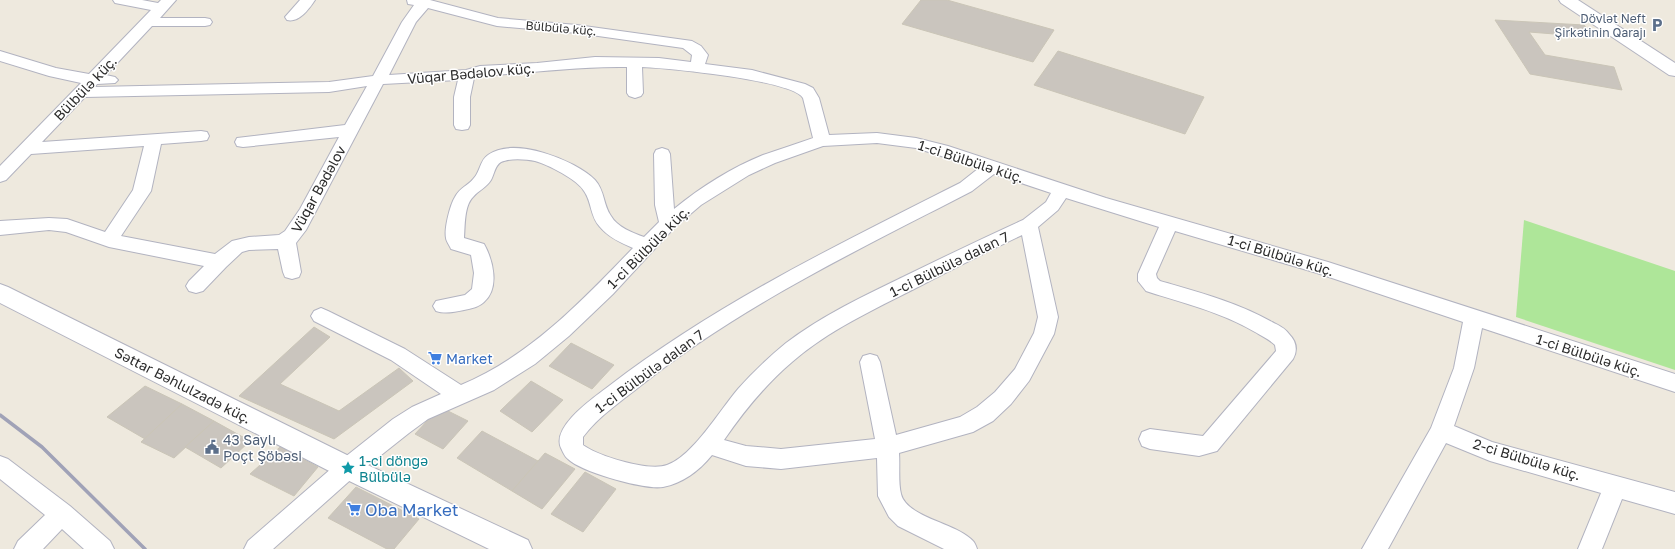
<svg xmlns="http://www.w3.org/2000/svg" width="1675" height="549" viewBox="0 0 1675 549" font-family="'Golos Text',sans-serif">
  <style>
    .green { fill: #aee699 }
    .building { fill: #cac5be; stroke: #cac5b7 }
    .lines { fill: none; stroke-linecap: round; stroke-linejoin: round }
    .street-casing { stroke: #b2b3c0; stroke-width: 2 }
    .secondary-casing { stroke: #b2b3c0; stroke-width: 2 }
    .street { fill: #fff; fill-rule: evenodd }
    .secondary { fill: #fff; fill-rule: evenodd }
    .rail { stroke: #a0a2b7; stroke-width: 3.5 }
    .labels { text-anchor: middle; dominant-baseline: central; stroke-width: 3; stroke-linejoin: round; paint-order: stroke }
    .far-service-label { font-size: 12px; fill: #4e5e75; stroke: #fff; text-anchor: end }
    .far-street-label { font-size: 12px; fill: #2c2c2c; stroke: #fff }
    .street-label { font-size: 14px; fill: #2c2c2c; stroke: #fff }
    .shop-label { font-size: 14px; fill: #366cbe; stroke: #fff; text-anchor: start }
    .service-label { font-size: 14px; fill: #4e5e75; stroke: #fff; text-anchor: start }
    .culture-label { font-size: 14px; fill: #0d838f; stroke: #fff; text-anchor: start }
    .near-shop-label { font-size: 17px; fill: #366cbe; stroke: #fff; text-anchor: start }
  </style>
  <rect width="100%" height="100%" fill="#eee9de"/>
  <polygon class="green" points="1524,220 1675,271 1675,370 1516,317"/>
  <g class="building">
    <polygon points="921,0 947,0 1054,30 1033,62 902,24"/>
    <polygon points="1495,20 1584,25 1593,37 1529,32 1545,55 1614,67 1622,90 1530,74"/>
    <polygon points="1058,51 1204,97 1185,134 1034,85"/>
    <polygon points="314,327 330,337 280,384 339,411 399,368 413,381 334,439 239,396"/>
    <polygon points="571,343 614,365 592,389 549,366"/>
    <polygon points="531,381 563,400 532,432 500,411"/>
    <polygon points="145,386 182,404 145,439 107,417"/>
    <polygon points="182,404 214,421 174,458 141,442"/>
    <polygon points="440,407 468,421 443,449 415,434"/>
    <polygon points="214,421 250,441 221,468 185,447"/>
    <polygon points="482,431 538,461 512,491 457,458"/>
    <polygon points="280,447 318,467 294,496 250,474"/>
    <polygon points="545,453 575,469 542,509 512,491"/>
    <polygon points="585,472 616,489 583,532 551,514"/>
    <polygon points="356,487 419,519 394,549 387,549 328,518"/>
  </g>
  <g class="lines">
    <defs>
      <g id="street">
        <path d="M113 0H142L158 3 161 0H176L160 18H205L210 19 212 22 210 25 205 26H152L106 75 115 77 118 80 115 83 97 84 95 87 329 82 373 76 402 22 414 5 408 4 407 0H430L498 18 577 25 692 41 701 46 708 55 705 64 752 70 805 84 813 88 819 98 829 135 877 133 916 138 948 146 1106 198 1328 262 1675 374V392L1482 328 1474 368 1454 426 1492 442 1675 492V514L1622 499 1602 549H1578L1601 493 1490 461 1446 443 1388 549H1362L1431 428 1454 368 1463 322 1317 273 1175 231 1156 274 1157 278 1160 281C1198 292 1237 302 1272 322 1278 325 1285 328 1289 334 1296 341 1298 350 1293 359L1217 451 1199 456 1150 449 1142 446 1139 439 1142 432 1150 429 1203 436 1276 351 1275 345C1270 340 1262 336 1255 332 1221 312 1183 303 1146 291L1138 281V274L1159 227 1066 198 1058 210 1038 227 1058 317 1054 334 1029 381 1011 404 993 421 973 432 899 453C900 466 898 482 901 494 907 518 957 523 973 541 975 543 976 546 977 549H944L898 526 889 517 878 496 877 458 781 469 746 466 712 455C699 471 683 483 663 487 645 490 581 472 568 459 565 457 563 452 561 448 551 426 595 397 609 386 717 303 839 244 960 183L979 168 916 148 877 143 823 146 775 163 749 175 701 205 674 228 613 294 569 336 535 364 494 390 428 419 409 433 356 475 273 549H244L248 541 340 461 393 419 412 407 441 394 391 360 314 321 311 316 314 311 321 308 328 311 405 349 461 385C529 357 583 300 633 248 621 243 608 237 600 227 590 217 592 202 584 191 578 180 547 164 535 161 526 159 509 158 501 162 495 165 494 175 491 180 486 188 479 190 473 197 464 206 465 226 464 238L484 244C493 260 500 288 484 302 479 307 470 309 464 310 454 312 445 314 436 311L433 306 436 301 465 295 472 289 474 273 471 255 451 249C450 246 446 241 446 238 444 229 450 205 455 197 460 187 468 186 474 178 480 172 480 160 488 155 514 136 575 160 595 180 605 191 603 205 611 216 617 227 633 233 644 237L659 222 655 205 654 154 656 150 662 148 668 150 670 154 674 209C701 187 731 168 763 155 780 149 797 144 813 138L803 98C793 80 666 68 642 67L643 93 641 96 635 98 629 96 627 93V67C578 66 530 73 481 76L474 78 470 97V125L468 129 462 130 456 129 454 125V97L458 80 383 84 306 230 296 243 301 272 299 277 292 279 285 277 283 272 278 249 249 250 242 252 226 267 203 291 196 293 189 291 186 286 189 281 204 266 109 247 66 232 49 230 0 235V221L49 218 67 219 105 232 133 190 144 146 31 154 6 180 0 182V166L81 83 49 76 0 61V51L56 68 89 74 151 10 115 3ZM428 8 497 26 577 33 683 48 692 55 691 62 659 58 595 57 537 63 480 66 466 70 389 75 416 22ZM367 86 345 125 237 138 235 142 237 146 243 147 339 137 300 209 285 231 279 235 249 237 232 241 215 254 121 236 151 191 161 144 201 141 207 140 209 136 207 132 201 131 42 142 85 97 329 92ZM994 174 1051 193 1046 202 1023 220C983 238 944 257 905 276 864 296 823 315 786 343 769 357 753 372 738 389 720 410 692 457 667 465 649 472 598 456 583 445V437C598 417 620 402 639 387 740 306 858 250 972 191ZM1022 235 1038 317 1034 333 1015 369 995 392 977 407 960 417 896 435 880 362 877 356 870 354 863 356 860 362 875 439 781 449 746 446 724 440C744 411 765 385 792 362 829 330 873 310 916 288 951 270 986 252 1022 235Z"/>
        <path d="M300 0H315C309 9 299 23 287 20L285 17Z"/>
        <polygon points="0,456 8,459 70,506 110,541 114,549 84,549 62,529 43,549 14,549 18,541 45,515 0,479"/>
      </g>
      <g id="secondary">
        <polygon points="1559,0 1578,0 1675,63 1675,76 1669,75 1561,3"/>
        <polygon points="0,284 8,287 357,460 528,540 532,549 489,549 339,476 0,303"/>
      </g>
    </defs>
    <use href="#street" class="street-casing"/>
    <use href="#secondary" class="secondary-casing"/>
    <use href="#street" class="street"/>
    <use href="#secondary" class="secondary"/>
    <polyline class="rail" points="0,415 42,447 145,549"/>
  </g>
  <defs>
    <symbol id="parking-bare" viewBox="-9 -9 18 18"><path d="M-3.5-5.5H1a3.5 3.5 0 0 1 0 7H-1V5.5H-3.5ZM-1-3.4V-.6H.8a1.4 1.4 0 0 0 0-2.8Z" fill="#5c6f8a" stroke="#fff" stroke-width="2.5" paint-order="stroke"/></symbol>
    <symbol id="supermarket-bare" viewBox="-9 -9 18 18"><path d="M-6-5.5h2.5l.6 2H6L4.5 2H-2.5L-4.4-4H-6ZM-1.5 3.2a1.3 1.3 0 1 0 .1 0ZM3 3.2a1.3 1.3 0 1 0 .1 0Z" fill="#3f7fe0" stroke="#fff" stroke-width="2.5" paint-order="stroke"/></symbol>
    <symbol id="civic-bare" viewBox="-9 -9 18 18"><path d="M-.6-6.5H3V-4.5H.6V-3L4-1V1h2V6H-6V1h2V-1L-.6-3ZM-1.2 2.5V6h2.4V2.5Z" fill="#5c6f8a" stroke="#fff" stroke-width="2.5" paint-order="stroke"/></symbol>
    <symbol id="sight-bare" viewBox="-9 -9 18 18"><path d="M0-6L1.8-2.2L6-1.7L2.9 1.2L3.7 5.4L0 3.3L-3.7 5.4L-2.9 1.2L-6-1.7L-1.8-2.2Z" fill="#0f9aa8" stroke="#fff" stroke-width="2.5" paint-order="stroke"/></symbol>
  </defs>
  <g fill-rule="evenodd">
    <use href="#parking-bare" x="1647" y="15" width="20" height="20"/>
    <use href="#supermarket-bare" x="425" y="348" width="20" height="20"/>
    <use href="#civic-bare" x="202" y="437" width="20" height="20"/>
    <use href="#sight-bare" x="338" y="458" width="20" height="20"/>
    <use href="#supermarket-bare" x="344" y="499" width="20" height="20"/>
  </g>
  <g class="labels">
    <g class="far-service-label">
      <text x="1646" y="18">Dövlət Neft<tspan x="1646" dy="14">Şirkətinin Qarajı</tspan></text>
    </g>
    <g class="far-street-label">
      <text transform="translate(561 28) rotate(5)">Bülbülə küç.</text>
    </g>
    <g class="street-label">
      <text transform="translate(471 73) rotate(-5)">Vüqar Bədəlov küç.</text>
      <text transform="translate(85 88) rotate(-46)">Bülbülə küç.</text>
      <text transform="translate(971 161) rotate(18)">1-ci Bülbülə küç.</text>
      <text transform="translate(318 189) rotate(-61)">Vüqar Bədəlov</text>
      <text transform="translate(648 247) rotate(-45)">1-ci Bülbülə küç.</text>
      <text transform="translate(1281 255) rotate(17)">1-ci Bülbülə küç.</text>
      <text transform="translate(949 264) rotate(-26)">1-ci Bülbülə dalan 7</text>
      <text transform="translate(1589 355) rotate(18)">1-ci Bülbülə küç.</text>
      <text transform="translate(649 371) rotate(-36)">1-ci Bülbülə dalan 7</text>
      <text transform="translate(183 385) rotate(27)">Səttar Bəhlulzadə küç.</text>
      <text transform="translate(1527 459) rotate(17)">2-ci Bülbülə küç.</text>
    </g>
    <g class="shop-label">
      <text x="446" y="358">Market</text>
    </g>
    <g class="service-label">
      <text x="223" y="439">43 Saylı<tspan x="223" dy="16">Poçt Şöbəsi</tspan></text>
    </g>
    <g class="culture-label">
      <text x="359" y="460">1-ci döngə<tspan x="359" dy="16">Bülbülə</tspan></text>
    </g>
    <g class="near-shop-label">
      <text x="365" y="509">Oba Market</text>
    </g>
  </g>
</svg>
